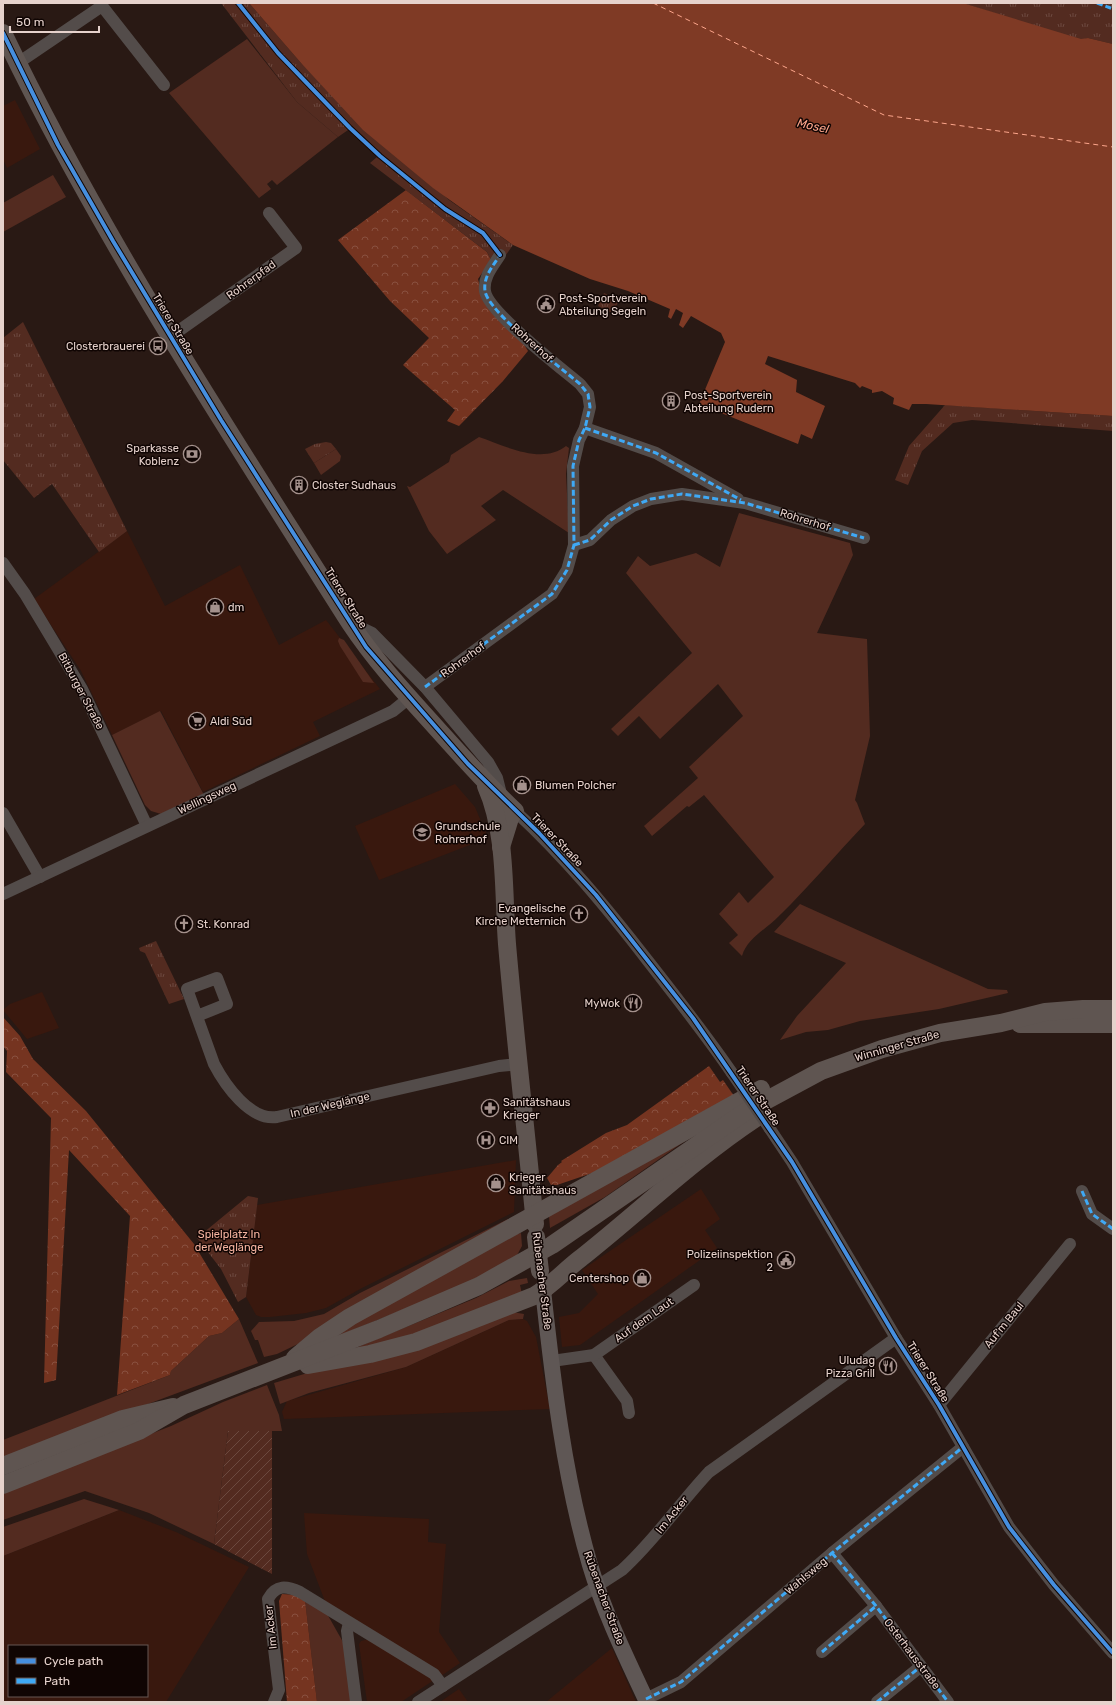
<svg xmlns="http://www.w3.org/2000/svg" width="1116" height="1705" viewBox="0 0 1116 1705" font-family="Rubik,sans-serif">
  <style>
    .built { fill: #39180e; fill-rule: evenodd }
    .grass { fill: #532b20 }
    .forest { fill: url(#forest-crowns) }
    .park { fill: url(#park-tufts) }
    .garden { fill: url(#garden-furrows) }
    .water { fill: #7f3a25 }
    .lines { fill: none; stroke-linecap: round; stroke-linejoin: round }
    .ferry { stroke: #fda68c; stroke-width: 1; stroke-dasharray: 5 4; stroke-linecap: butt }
    .minor { stroke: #534c4a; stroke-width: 12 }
    .secondary { stroke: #5f5755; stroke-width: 16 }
    .primary { stroke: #5f5551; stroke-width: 18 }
    .minor-bridge { stroke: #534c4a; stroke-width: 12 }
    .primary-bridge { stroke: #5f5551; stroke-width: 18 }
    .quiet { stroke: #3fa9f5; stroke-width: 3; stroke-dasharray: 6 3; stroke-linecap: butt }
    .cycleway-casing { stroke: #100503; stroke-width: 6 }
    .cycleway { stroke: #468fdf; stroke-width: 4 }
    .labels { text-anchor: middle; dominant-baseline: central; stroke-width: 3; stroke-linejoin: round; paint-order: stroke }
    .street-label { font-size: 11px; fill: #e6d2cc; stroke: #100503 }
    .poi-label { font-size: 11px; fill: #e6d2cc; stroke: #100503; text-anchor: start }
    .park-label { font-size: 11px; fill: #f6b4a0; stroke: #100503 }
    .water-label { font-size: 12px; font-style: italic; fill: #fda68c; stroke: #100503 }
  </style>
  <defs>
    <pattern id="forest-crowns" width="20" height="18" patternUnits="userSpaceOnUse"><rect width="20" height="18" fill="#753420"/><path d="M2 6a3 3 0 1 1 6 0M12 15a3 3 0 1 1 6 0" fill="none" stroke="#89503f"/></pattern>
    <pattern id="park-tufts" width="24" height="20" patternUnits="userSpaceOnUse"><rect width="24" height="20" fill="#532b20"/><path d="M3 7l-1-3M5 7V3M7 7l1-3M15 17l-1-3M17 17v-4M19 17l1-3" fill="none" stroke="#6c493f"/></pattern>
    <pattern id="garden-furrows" width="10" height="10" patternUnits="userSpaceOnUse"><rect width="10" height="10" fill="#532b20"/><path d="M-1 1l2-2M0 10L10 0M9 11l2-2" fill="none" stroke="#6c493f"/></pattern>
  </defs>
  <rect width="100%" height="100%" fill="#291914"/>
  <g class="built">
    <polygon points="15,100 40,149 7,168 3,159 3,106"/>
    <polygon points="127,531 165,606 240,565 279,645 326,620 380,689 313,722 320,736 203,792 161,711 112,735 81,671 34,599"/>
    <polygon points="455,784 475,807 488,838 379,880 355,826"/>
    <polygon points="42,992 59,1028 27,1039 3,1010 10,1004"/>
    <polygon points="516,1160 514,1212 362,1288 326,1308 306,1313 270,1317 261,1317 256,1315 246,1297 257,1205"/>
    <polygon points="701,1189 720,1219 705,1230 717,1248 580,1345 562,1347 559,1317 579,1313 598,1294 582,1270"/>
    <polygon points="523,1319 527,1321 536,1337 550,1409 284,1419 282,1412 287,1401 406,1367 509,1320"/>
    <path d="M119 1510 176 1532 249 1567 166 1702H3V1556ZM9 1646H147V1696H9Z"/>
    <polygon points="304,1513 429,1519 428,1542 446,1544 439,1632 460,1663 441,1676 326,1604 307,1554"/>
    <polygon points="369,1639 434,1680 401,1702 367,1702 359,1644 361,1641"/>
    <polygon points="612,1648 636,1702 546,1702"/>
    <polygon points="459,1689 468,1702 440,1702 450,1695"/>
  </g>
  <g class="grass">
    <polygon points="247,39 297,102 338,137 277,185 272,180 267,184 271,189 259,198 169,93"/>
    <polygon points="53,175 66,197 3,232 3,203"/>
    <path d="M479 437C505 446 542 465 566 446L569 448 566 474 569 533 503 490 481 506 496 520 447 554 429 531 407 486 410 487 449 462 451 455Z"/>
    <polygon points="336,449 341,456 340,461 321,475 314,463"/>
    <path d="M739 513 850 543 853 555 817 633 867 639 870 736 855 800 857 803 865 824C836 854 809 887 779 916 767 929 747 938 742 956L729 943 738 935 719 914 739 892 748 903 774 877 704 795 689 807 687 806 652 836 644 826 698 778 689 767 743 716 718 684 660 739 639 716 618 736 611 729 692 653 626 573 638 556 650 566 696 553 720 567Z"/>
    <polygon points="339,638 344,640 374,683 363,682 340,646 338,641"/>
    <polygon points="160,711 204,795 161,814 151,811 145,805 112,735"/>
    <polygon points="800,904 988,989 1007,990 1008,993 939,1009 860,1021 828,1030 806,1032 780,1040 797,1016 846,963 774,932"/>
    <polygon points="692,1136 605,1197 550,1228 549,1216"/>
    <polygon points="508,1219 509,1224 300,1343 277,1354 264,1357 258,1340 255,1340 251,1331 259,1322 294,1321 324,1314 360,1293"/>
    <polygon points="521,1233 522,1246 516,1257 459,1287 338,1336 357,1321 517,1234"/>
    <polygon points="527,1278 528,1283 520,1285 522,1294 455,1322 336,1356 476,1298 509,1281"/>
    <polygon points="512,1312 524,1314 523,1319 509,1320 406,1367 309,1393 280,1404 274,1383"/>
    <polygon points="239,1319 258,1363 3,1458 3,1440 170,1375 171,1371 209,1336 222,1333"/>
    <polygon points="267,1385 279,1415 282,1431 228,1431 214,1544 149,1513 85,1491 3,1520 3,1492 171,1426 223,1402"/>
    <polygon points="84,1499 119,1510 3,1556 3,1527"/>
    <polygon points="305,1600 326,1612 343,1642 352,1702 317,1702"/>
  </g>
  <g class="forest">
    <polygon points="406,190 487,252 491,260 478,279 483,297 523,343 528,351 503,381 459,426 447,421 455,410 403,365 429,338 390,301 338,240"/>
    <polygon points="3,1017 20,1036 33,1059 86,1111 194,1244 239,1319 222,1333 209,1336 171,1371 170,1375 117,1395 130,1216 69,1150 56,1380 44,1383 51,1118 6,1072 7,1051 3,1046"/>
    <polygon points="709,1066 720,1082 723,1080 734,1096 607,1168 557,1185 551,1185 547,1178 558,1165 562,1162 561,1161 606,1133 627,1125"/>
    <polygon points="282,1594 298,1595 305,1600 317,1702 287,1702 279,1601"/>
  </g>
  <g class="park">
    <polygon points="221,3 249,3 301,63 449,200 513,245 498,266 491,260 487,252 370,163 377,157 348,130 338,137 297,102"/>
    <polygon points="963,3 1113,3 1113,44 1088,38 1081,40 1025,23"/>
    <polygon points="604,293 619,301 612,313 598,306"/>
    <polygon points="23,322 127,531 99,552 52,484 34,498 3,460 3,338"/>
    <polygon points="945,405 1113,416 1113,431 972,420 953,423 922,451 908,485 895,480 909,446"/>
    <polygon points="326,442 331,443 336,449 314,463 305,449 315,444"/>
    <polygon points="156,941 184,999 169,1004 145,953 140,951 139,948"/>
    <polygon points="248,1196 258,1198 246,1297 238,1302 221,1269 197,1238"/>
  </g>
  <polygon class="garden" points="228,1431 272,1431 272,1574 214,1544"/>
  <polygon class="water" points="249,3 963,3 1081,39 1088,38 1113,44 1113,416 926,404 912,404 909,410 893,404 894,398 882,391 872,393 872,390 862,386 860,388 855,383 768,356 765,364 797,380 796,392 825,406 812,439 801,434 798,444 699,404 725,342 721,333 691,316 683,328 679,325 683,313 676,309 671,319 668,317 670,309 628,291 590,279 513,245 433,188 363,130 301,63"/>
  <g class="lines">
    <polyline class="ferry" points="653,3 884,115 1113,147"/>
    <g class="minor">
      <polyline points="18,63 102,6 164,85"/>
      <polyline points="170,337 296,248 269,213"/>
      <polyline points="585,428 656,453 738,499"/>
      <polyline points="574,545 590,540 611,520 633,506 651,499 682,494 745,503 864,538"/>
      <polyline points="3,563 25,594 82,689 147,826"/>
      <polyline points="351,623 372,633 425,687 488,762 497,778 502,798"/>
      <path d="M425 687 552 594 567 570 574 545 573 466 579 440 585 428 590 407 588 394 580 384C561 368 488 312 485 291 483 277 493 266 500 255"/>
      <path d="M515 811C565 857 607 908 648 961 677 998 706 1035 732 1073"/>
      <polyline points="3,813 40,877"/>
      <polyline points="3,894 393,711 409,698"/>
      <path d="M197 1016 227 1004 217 978 187 989 214 1064C225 1085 250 1121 277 1117L499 1066 519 1064"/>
      <polyline points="770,1129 792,1162 896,1338 939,1405 1009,1527 1054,1585 1113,1653"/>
      <polyline points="1082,1191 1092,1214 1113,1229"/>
      <polyline points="594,1355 627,1401 629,1413"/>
      <polyline points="552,1361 594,1355 694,1285"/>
      <polyline points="939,1405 1070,1244"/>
      <polyline points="832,1553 876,1606 948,1702"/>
      <polyline points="349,1623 347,1631 356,1702"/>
      <polyline points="822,1652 876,1606"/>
      <polyline points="646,1699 681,1682 832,1553 963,1447"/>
      <path d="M274 1702 279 1690 268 1599C276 1584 287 1586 300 1592L434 1674 443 1686"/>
      <path d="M418 1702 622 1570C655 1540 679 1504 709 1472L896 1338"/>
      <polyline points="877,1702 920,1667"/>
    </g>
    <path class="secondary" d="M543 1290C553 1382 564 1476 590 1565 604 1612 626 1657 647 1702"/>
    <g class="primary">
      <path d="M3 33C102 239 228 430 350 623 374 659 402 690 431 722 459 753 485 783 515 811L510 818 501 847"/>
      <path d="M486 786C507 833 503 893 507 944 515 1037 526 1131 535 1224"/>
      <polyline points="1020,1024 1113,1024"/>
      <polyline points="295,1358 320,1337 350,1317 761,1089"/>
      <path d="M308 1365 370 1354 416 1342 534 1296C551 1286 565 1270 581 1258 639 1212 694 1159 756 1118"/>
      <polyline points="3,1466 123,1419 173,1407"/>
      <polyline points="3,1485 139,1431 184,1405 379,1329 479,1286 552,1245 745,1112 821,1071 882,1049 940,1033 1001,1023 1045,1012 1083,1009 1113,1009"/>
    </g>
    <polyline class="minor-bridge" points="732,1073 770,1129"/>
    <polyline class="primary-bridge" points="536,1237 540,1271"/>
    <g class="quiet">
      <polyline points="1097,3 1113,9"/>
      <polyline points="585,428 656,453 741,500"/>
      <polyline points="574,545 590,540 611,520 633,506 651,499 682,494 745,503 864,538"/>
      <path d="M425 687 552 594 567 570 574 545 573 466 579 440 585 428 590 407 588 394 580 384C561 368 488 312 485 291 483 277 493 266 500 255L498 252"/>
      <polyline points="1082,1191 1092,1214 1113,1229"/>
      <polyline points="832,1553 876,1606 948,1702"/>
      <polyline points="822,1652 876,1606"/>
      <polyline points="646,1699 681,1682 832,1553 963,1447"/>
      <polyline points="877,1702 920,1667"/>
    </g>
    <defs>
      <g id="cycleway">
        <polyline points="238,3 278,53 350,128 380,156 445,209 483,233 500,255"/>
        <polyline points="3,33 58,145 113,241 221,420 366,647 468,764 539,833 596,895 693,1018 792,1162 896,1338 939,1405 1009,1527 1054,1585 1113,1653"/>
      </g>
    </defs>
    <use href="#cycleway" class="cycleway-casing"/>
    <use href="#cycleway" class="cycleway"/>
  </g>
  <defs>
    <symbol id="civic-ring" viewBox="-11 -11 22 22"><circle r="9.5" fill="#100503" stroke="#a4918c" stroke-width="1.5"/><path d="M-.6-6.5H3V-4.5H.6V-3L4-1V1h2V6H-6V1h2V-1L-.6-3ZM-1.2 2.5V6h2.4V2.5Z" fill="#a4918c"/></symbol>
    <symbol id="bus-ring" viewBox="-11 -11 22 22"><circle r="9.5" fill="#100503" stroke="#a4918c" stroke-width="1.5"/><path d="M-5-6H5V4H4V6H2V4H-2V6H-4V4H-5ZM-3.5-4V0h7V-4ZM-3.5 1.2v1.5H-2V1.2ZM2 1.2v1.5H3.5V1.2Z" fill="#a4918c"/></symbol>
    <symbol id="building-ring" viewBox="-11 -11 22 22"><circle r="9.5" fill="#100503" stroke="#a4918c" stroke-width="1.5"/><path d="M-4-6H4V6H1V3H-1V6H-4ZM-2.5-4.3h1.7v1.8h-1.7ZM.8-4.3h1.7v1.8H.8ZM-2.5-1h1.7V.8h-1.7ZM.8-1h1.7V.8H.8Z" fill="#a4918c"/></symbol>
    <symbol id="bank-ring" viewBox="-11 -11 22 22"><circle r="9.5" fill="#100503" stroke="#a4918c" stroke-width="1.5"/><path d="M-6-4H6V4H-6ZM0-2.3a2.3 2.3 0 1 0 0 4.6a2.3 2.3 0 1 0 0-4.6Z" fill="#a4918c"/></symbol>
    <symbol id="shop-ring" viewBox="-11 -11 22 22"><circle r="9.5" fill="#100503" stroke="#a4918c" stroke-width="1.5"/><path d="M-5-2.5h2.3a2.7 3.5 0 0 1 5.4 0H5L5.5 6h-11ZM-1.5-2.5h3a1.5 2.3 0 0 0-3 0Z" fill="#a4918c"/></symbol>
    <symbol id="supermarket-ring" viewBox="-11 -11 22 22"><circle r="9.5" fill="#100503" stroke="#a4918c" stroke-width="1.5"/><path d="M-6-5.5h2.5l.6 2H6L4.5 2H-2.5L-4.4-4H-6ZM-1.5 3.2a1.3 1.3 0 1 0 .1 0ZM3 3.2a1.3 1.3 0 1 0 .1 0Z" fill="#a4918c"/></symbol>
    <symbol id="school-ring" viewBox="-11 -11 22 22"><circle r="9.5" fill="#100503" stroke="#a4918c" stroke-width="1.5"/><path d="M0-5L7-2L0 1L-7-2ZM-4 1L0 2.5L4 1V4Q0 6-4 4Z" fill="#a4918c"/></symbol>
    <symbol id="church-ring" viewBox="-11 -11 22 22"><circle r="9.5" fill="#100503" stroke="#a4918c" stroke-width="1.5"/><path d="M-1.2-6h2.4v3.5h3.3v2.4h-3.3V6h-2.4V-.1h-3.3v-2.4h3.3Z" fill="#a4918c"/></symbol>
    <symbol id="restaurant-ring" viewBox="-11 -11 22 22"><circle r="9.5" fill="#100503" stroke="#a4918c" stroke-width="1.5"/><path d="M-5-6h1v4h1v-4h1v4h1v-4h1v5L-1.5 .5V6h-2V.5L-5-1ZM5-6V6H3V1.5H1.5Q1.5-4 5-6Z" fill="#a4918c"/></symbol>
    <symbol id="pharmacy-ring" viewBox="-11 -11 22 22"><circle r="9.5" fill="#100503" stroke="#a4918c" stroke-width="1.5"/><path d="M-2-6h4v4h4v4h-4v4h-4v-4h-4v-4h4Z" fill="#a4918c"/></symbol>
    <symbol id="hospital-ring" viewBox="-11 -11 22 22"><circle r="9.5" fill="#100503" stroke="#a4918c" stroke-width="1.5"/><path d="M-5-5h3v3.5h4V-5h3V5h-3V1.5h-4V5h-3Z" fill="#a4918c"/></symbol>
  </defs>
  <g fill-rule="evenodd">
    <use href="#civic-ring" x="536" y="294" width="20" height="20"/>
    <use href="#bus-ring" x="148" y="336" width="20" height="20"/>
    <use href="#building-ring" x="661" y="391" width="20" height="20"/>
    <use href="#bank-ring" x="182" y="444" width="20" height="20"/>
    <use href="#building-ring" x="289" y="475" width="20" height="20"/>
    <use href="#shop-ring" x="205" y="597" width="20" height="20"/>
    <use href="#supermarket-ring" x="187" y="711" width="20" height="20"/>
    <use href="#shop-ring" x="512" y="775" width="20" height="20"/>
    <use href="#school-ring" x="412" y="822" width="20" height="20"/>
    <use href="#church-ring" x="569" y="904" width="20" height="20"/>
    <use href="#church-ring" x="174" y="914" width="20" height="20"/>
    <use href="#restaurant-ring" x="623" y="993" width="20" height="20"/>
    <use href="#pharmacy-ring" x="480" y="1098" width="20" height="20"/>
    <use href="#hospital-ring" x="476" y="1130" width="20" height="20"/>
    <use href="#shop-ring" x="486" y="1173" width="20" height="20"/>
    <use href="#civic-ring" x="776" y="1250" width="20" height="20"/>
    <use href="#shop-ring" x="632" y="1268" width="20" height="20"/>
    <use href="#restaurant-ring" x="878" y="1356" width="20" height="20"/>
  </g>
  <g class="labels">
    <g class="street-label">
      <text transform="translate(251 280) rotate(-36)">Rohrerpfad</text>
      <text transform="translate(173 324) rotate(59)">Trierer Straße</text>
      <text transform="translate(532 343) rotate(42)">Rohrerhof</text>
      <text transform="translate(805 520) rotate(17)">Rohrerhof</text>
      <text transform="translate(346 598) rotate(58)">Trierer Straße</text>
      <text transform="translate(463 660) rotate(-36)">Rohrerhof</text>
      <text transform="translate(81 691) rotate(62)">Bitburger Straße</text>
      <text transform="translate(207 798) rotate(-25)">Wellingsweg</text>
      <text transform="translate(557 840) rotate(46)">Trierer Straße</text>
      <text transform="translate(897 1046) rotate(-16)">Winninger Straße</text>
      <text transform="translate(758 1096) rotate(56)">Trierer Straße</text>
      <text transform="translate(330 1105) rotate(-13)">In der Weglänge</text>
      <text transform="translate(542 1281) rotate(83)">Rübenacher Straße</text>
      <text transform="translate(644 1320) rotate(-35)">Auf dem Laut</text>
      <text transform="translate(1004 1325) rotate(-51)">Auf'm Baul</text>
      <text transform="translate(928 1372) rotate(58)">Trierer Straße</text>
      <text transform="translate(672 1515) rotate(-51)">Im Acker</text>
      <text transform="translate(806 1576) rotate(-40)">Wahlsweg</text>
      <text transform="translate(604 1598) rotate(70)">Rübenacher Straße</text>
      <text transform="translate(271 1627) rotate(-96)">Im Acker</text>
      <text transform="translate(912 1654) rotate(53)">Osterhausstraße</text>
    </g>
    <g class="poi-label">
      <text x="559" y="298">Post-Sportverein<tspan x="559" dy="13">Abteilung Segeln</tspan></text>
      <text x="145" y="346" text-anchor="end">Closterbrauerei</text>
      <text x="684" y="395">Post-Sportverein<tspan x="684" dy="13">Abteilung Rudern</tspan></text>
      <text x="179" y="448" text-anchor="end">Sparkasse<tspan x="179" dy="13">Koblenz</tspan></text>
      <text x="312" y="485">Closter Sudhaus</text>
      <text x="228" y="607">dm</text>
      <text x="210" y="721">Aldi Süd</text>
      <text x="535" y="785">Blumen Polcher</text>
      <text x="435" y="826">Grundschule<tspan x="435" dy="13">Rohrerhof</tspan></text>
      <text x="566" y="908" text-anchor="end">Evangelische<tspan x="566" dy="13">Kirche Metternich</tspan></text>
      <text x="197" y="924">St. Konrad</text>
      <text x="620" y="1003" text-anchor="end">MyWok</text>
      <text x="503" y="1102">Sanitätshaus<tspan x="503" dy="13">Krieger</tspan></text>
      <text x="499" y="1140">CIM</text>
      <text x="509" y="1177">Krieger<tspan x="509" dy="13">Sanitätshaus</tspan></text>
      <text x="773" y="1254" text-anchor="end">Polizeiinspektion<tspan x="773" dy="13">2</tspan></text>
      <text x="629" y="1278" text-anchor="end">Centershop</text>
      <text x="875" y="1360" text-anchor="end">Uludag<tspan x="875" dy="13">Pizza Grill</tspan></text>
    </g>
    <g class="park-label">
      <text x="229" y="1234">Spielplatz In<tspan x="229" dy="13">der Weglänge</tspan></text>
    </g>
    <g class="water-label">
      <text transform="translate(813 126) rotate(12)">Mosel</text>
    </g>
  </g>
  <rect width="1116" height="1705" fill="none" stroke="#e6d2cc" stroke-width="8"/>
  <rect x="8" y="1645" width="140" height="52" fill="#100503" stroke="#665753"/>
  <rect x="16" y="1658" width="20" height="6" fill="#468fdf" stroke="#665753"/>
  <text x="44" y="1665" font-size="12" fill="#e6d2cc">Cycle path</text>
  <rect x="16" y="1678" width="20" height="6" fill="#3fa9f5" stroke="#665753"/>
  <text x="44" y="1685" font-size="12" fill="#e6d2cc">Path</text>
  <path d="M10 26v6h89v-6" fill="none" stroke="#e6d2cc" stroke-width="2"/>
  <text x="16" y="26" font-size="12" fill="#e6d2cc" stroke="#100503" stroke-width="3" paint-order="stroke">50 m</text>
</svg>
